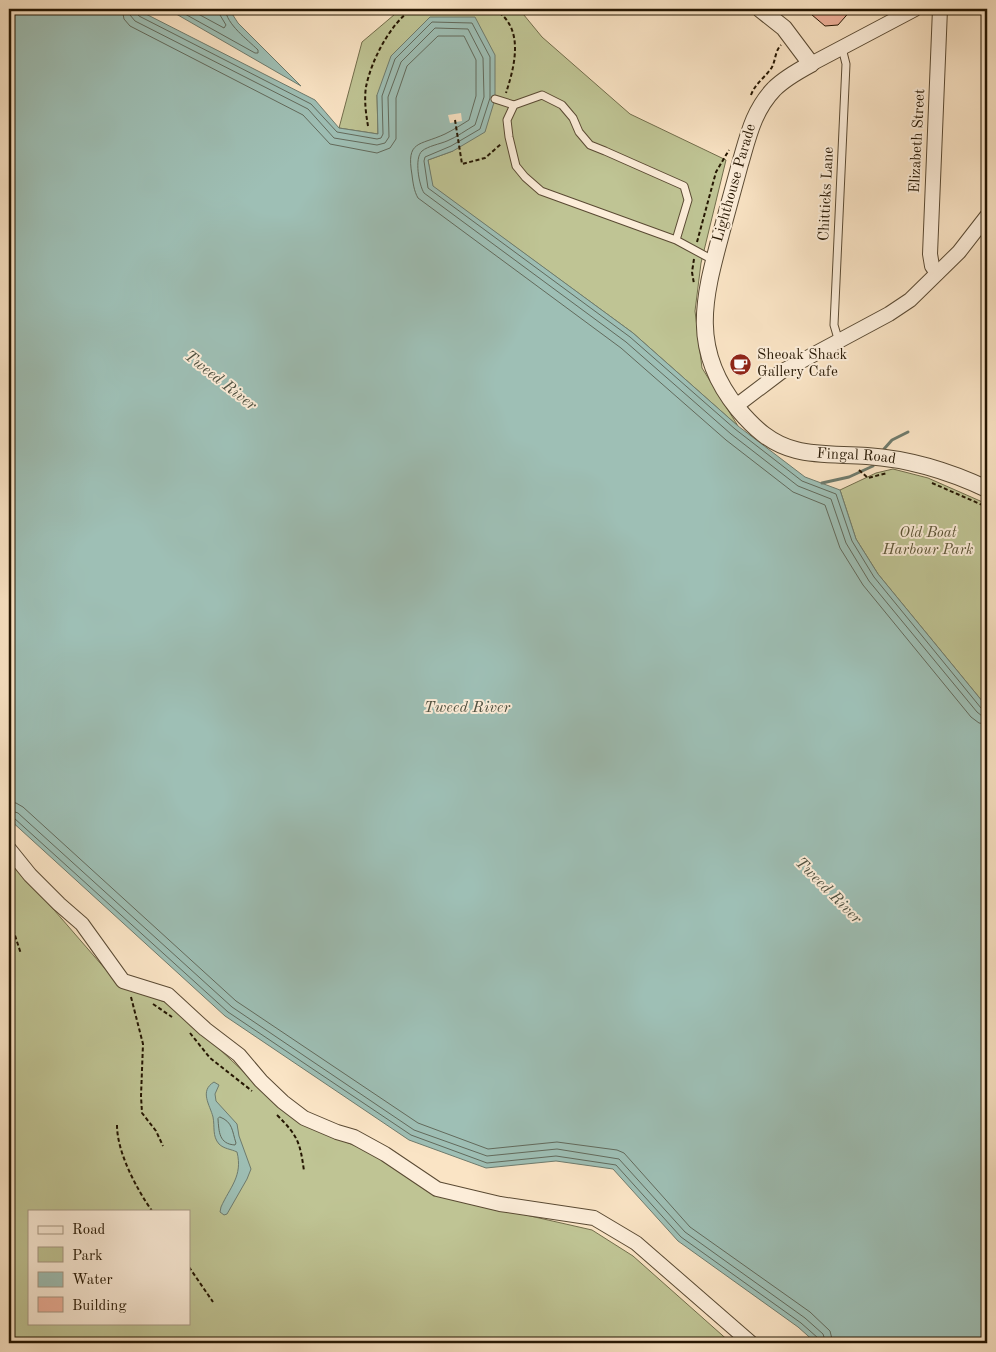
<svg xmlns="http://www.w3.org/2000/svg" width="996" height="1352" viewBox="0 0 996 1352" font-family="'Old Standard TT',serif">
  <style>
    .green { fill: #bfc494; stroke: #726d4b; fill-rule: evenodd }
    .water { fill: #9ebfb5; stroke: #6e7b6d }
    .pier { fill: #fae4c5 }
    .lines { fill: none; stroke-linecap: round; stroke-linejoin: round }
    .shore { stroke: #626a5c; stroke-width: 1 }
    .stream { stroke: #6e7b6d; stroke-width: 3 }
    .building { fill: #efb19b; stroke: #251602 }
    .service-casing { stroke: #5a4a33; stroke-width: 9 }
    .minor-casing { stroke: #5a4a33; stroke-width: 16 }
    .tertiary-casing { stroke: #5a4a33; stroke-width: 18 }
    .path { stroke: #251602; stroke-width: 2; stroke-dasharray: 4 2.5; stroke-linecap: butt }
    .service { stroke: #fcedd9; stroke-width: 7 }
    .minor { stroke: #fcedd9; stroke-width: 14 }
    .tertiary { stroke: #fcedd9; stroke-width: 16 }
    .labels { text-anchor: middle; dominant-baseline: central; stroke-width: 4; stroke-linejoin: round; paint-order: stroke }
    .street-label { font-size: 15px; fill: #251602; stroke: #fcedd9 }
    .poi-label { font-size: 15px; fill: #251602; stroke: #fcedd9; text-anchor: start }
    .park-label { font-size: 15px; font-style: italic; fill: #5b5335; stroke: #fcedd9 }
    .water-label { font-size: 16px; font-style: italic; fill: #4f5141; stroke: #fcedd9 }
  </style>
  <rect width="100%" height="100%" fill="#fae4c5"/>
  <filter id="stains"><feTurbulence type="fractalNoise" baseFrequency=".004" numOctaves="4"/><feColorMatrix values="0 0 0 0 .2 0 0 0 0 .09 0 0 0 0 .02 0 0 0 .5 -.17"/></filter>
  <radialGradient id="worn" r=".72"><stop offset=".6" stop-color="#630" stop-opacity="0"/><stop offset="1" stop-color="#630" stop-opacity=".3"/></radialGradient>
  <g class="green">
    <polygon points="401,9 519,9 542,37 630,114 726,160 701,263 695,311 702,368 738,426 633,333 432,186 428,160 453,151 377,95 378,134 339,128 362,42"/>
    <polygon points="893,469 928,478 987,504 987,707 878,574 856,539 840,490 876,473"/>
    <path d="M9 858 120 986 165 1002 199 1030 277 1103 317 1130 382 1157 412 1181 451 1198 592 1230 633 1256 731 1343H9ZM29 1211H189V1323H29Z"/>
  </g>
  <g class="water">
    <polygon points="9,9 136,9 315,100 339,128 378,134 377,95 391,56 430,17 475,17 495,55 495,99 485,132 453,151 428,160 433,186 633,333 738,426 805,477 840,490 856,539 878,574 987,707 987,1343 816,1343 798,1327 678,1241 613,1169 556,1161 486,1168 409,1140 225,1016 9,819"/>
    <polygon points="160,9 229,9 238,23 301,86 171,11"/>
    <path d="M214 1082 219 1085 215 1094 216 1101 237 1124 239 1136 251 1169 247 1179 227 1214 224 1215 220 1212 221 1207C230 1187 243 1176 237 1152 231 1149 224 1149 219 1144 212 1136 215 1127 213 1117 210 1105 199 1091 214 1082Z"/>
  </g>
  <polygon class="pier" points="461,113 462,121 450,123 448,115"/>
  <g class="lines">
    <g class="shore">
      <path d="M122 9 124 19 130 26 303 115 330 144 377 153 390 148 396 139V98L407 66 438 36H464L476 60V96L469 120C461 125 453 130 445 134 419 146 406 140 412 175 413 183 414 191 418 198L621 348 726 440 793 492 825 505 840 548 863 585 971 717 979 723 987 724"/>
      <path d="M129 9 130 15 135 21 308 109 334 138 377 145 385 143 389 137 388 97 401 62 435 28 468 29 483 58 484 97 475 125C466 130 457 137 447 141 440 144 428 146 422 151 414 158 419 185 424 193L626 342 731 434 798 486 831 499 846 543 869 581 977 712 982 716H987"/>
      <polyline points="136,9 136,13 139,16 311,104 337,132 377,139 381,138 383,134 382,96 395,59 432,22 472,23 490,57 490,98 480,129 451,146 425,157 424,161 428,188 630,337 735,429 802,481 836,494 852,541 874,577 981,708 987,710"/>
      <path d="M176 9 255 53H258V50C247 39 227 25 225 9"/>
      <polyline points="189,9 224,28 226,25 220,15 219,9"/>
      <polyline points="9,802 16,803 23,807 236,1001 418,1123 488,1149 557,1142 617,1150 624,1153 690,1227 810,1312 830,1331 833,1343"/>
      <polyline points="9,810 18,813 232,1007 414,1130 487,1156 557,1149 619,1159 685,1232 805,1318 823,1334 826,1343"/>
      <polyline points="9,816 14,818 228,1012 411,1135 487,1163 556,1156 616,1165 681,1237 801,1323 818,1338 819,1343"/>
      <path d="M220 1117C233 1122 232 1131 236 1143L235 1145C219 1144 219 1132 218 1119Z"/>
    </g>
    <g class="stream">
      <polyline points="884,449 892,440 908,432"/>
      <polyline points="822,483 849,477 873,466"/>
    </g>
  </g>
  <polygon class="building" points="805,9 852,9 838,25 825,26"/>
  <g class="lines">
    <defs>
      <g id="service">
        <polyline points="495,99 514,105"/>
        <polyline points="676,240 688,200 684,186 605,151 590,145 579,132 573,118 562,105 542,95 514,105 507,120 509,137 516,166 525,177 541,191 676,240 713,260"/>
        <polyline points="839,342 834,325 846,64 842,48"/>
      </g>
      <g id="minor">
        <polyline points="811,64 915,9"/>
        <polyline points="937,273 932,266 930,254 940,9"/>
        <polyline points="736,406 781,372 889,314 910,300 959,252 987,216"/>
        <polyline points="9,849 30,875 59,904 82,924 123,981 168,995 205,1029 239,1055 261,1081 283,1102 304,1118 337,1132 354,1137 385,1154 437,1189 500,1204 594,1218 636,1243 751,1343"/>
      </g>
      <g id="tertiary">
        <path id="s1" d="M760 9 784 28 811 64C798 71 784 79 774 89 753 111 748 137 740 164 735 182 730 201 725 219 706 291 686 345 738 409 754 428 771 444 796 450 819 456 844 454 867 456 910 459 949 471 987 489"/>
      </g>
    </defs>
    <use href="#service" class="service-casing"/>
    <use href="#minor" class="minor-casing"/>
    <use href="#tertiary" class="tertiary-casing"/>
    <g class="path">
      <path d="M494 9C525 27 515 65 506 93"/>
      <path d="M751 95C755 84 764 78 770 70 776 63 774 52 781 45"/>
      <polyline points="455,120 462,164 485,158 501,144"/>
      <path d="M368 126C366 114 364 100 366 87 371 61 390 24 412 9"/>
      <polyline points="697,242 716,172 729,150"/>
      <polyline points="694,259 692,272 694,284"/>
      <polyline points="859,470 868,478 887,473"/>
      <polyline points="932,483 987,507"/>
      <polyline points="9,917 21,954"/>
      <polyline points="131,997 143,1044 141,1096 142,1113 156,1131 163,1146"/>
      <polyline points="153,1004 172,1017"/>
      <polyline points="190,1033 210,1058 252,1091"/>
      <path d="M277 1115C298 1136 300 1142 304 1171"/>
      <path d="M117 1125C117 1152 136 1188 152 1211"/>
      <polyline points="189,1267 213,1302"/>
    </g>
    <use href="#service" class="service"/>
    <use href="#minor" class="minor"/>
    <use href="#tertiary" class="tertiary"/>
  </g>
  <defs>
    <symbol id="cafe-disc" viewBox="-11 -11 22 22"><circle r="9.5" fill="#8f2418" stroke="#fcedd9"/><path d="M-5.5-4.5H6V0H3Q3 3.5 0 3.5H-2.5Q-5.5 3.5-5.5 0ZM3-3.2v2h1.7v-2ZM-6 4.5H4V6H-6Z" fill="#fff"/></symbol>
  </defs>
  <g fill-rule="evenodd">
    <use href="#cafe-disc" x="728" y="352" width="25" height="25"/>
  </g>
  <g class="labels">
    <g class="street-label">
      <text transform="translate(918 141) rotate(-87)">Elizabeth Street</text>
      <text transform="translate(735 183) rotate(-74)">Lighthouse Parade</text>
      <text transform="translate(827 194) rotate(-87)">Chitticks Lane</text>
      <text stroke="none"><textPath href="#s1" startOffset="594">Fingal Road</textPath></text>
    </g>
    <g class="poi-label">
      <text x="757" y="355">Sheoak Shack<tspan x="757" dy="17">Gallery Cafe</tspan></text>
    </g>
    <g class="park-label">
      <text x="928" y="533">Old Boat<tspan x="928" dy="17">Harbour Park</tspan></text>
    </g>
    <g class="water-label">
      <text transform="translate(220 381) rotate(38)">Tweed River</text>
      <text x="467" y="708">Tweed River</text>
      <text transform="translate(828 891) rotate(45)">Tweed River</text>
    </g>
  </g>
  <rect width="996" height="1352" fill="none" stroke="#fae4c5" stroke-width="30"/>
  <rect x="10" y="10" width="976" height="1332" fill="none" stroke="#251602" stroke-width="2.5"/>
  <rect x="15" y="15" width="966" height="1322" fill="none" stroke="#251602"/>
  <rect x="28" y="1210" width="162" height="115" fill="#fcedd9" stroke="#a69783"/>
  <rect x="38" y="1226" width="25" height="8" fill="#fcedd9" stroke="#a69783"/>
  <text x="72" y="1234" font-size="15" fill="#251602">Road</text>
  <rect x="38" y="1247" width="25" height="15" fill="#bfc494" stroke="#a69783"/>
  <text x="72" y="1260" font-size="15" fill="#251602">Park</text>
  <rect x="38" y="1272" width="25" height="15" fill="#9ebfb5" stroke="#a69783"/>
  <text x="72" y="1284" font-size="15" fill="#251602">Water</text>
  <rect x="38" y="1297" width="25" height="15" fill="#efb19b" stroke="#a69783"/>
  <text x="72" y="1310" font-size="15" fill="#251602">Building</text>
  <rect width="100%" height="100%" filter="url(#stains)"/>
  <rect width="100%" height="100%" fill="url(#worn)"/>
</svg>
